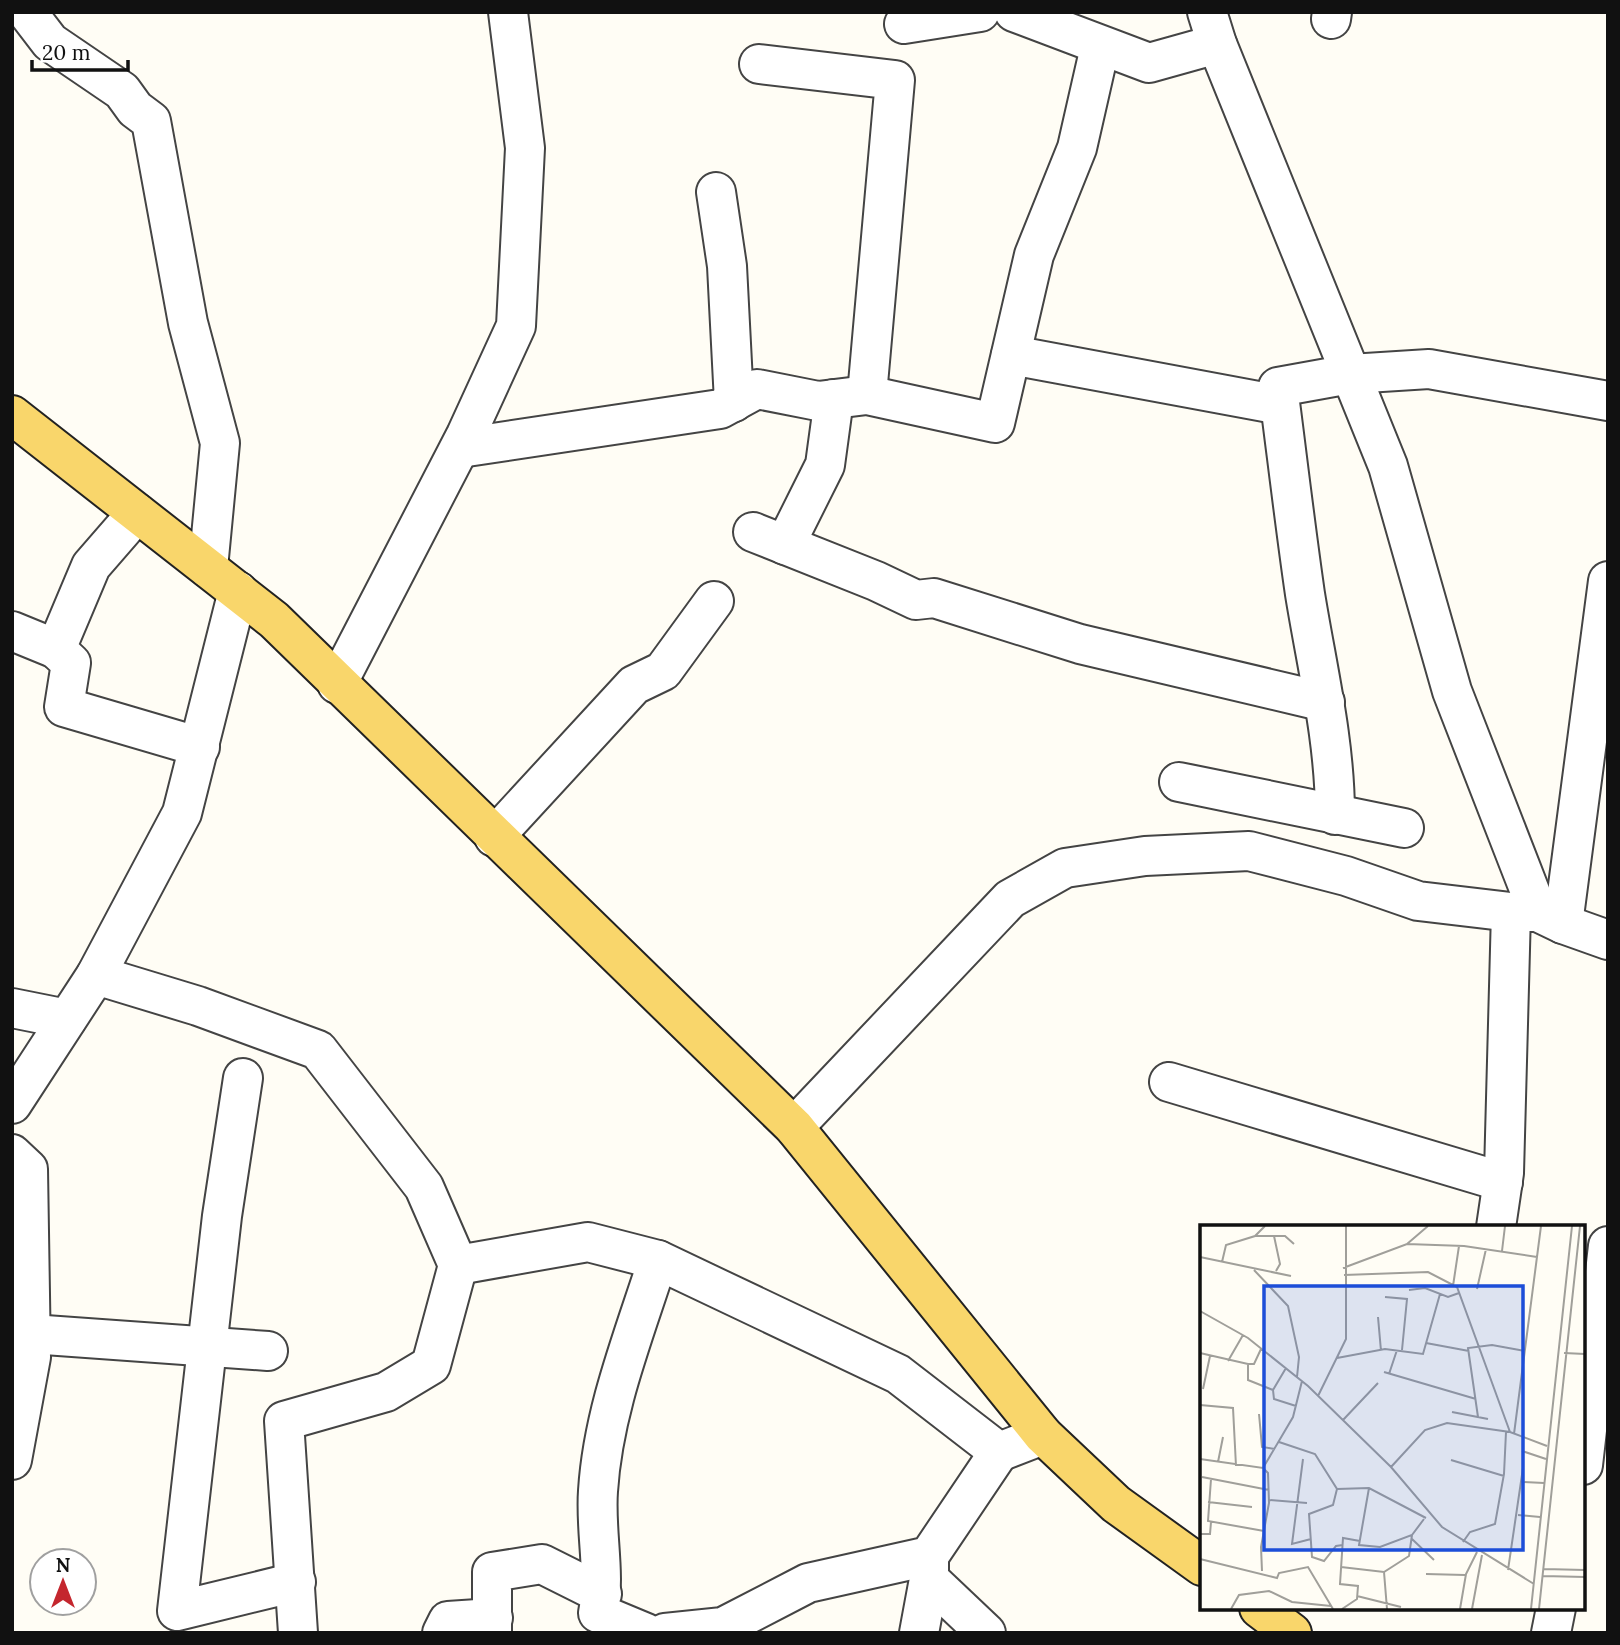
<svg xmlns="http://www.w3.org/2000/svg" width="1620" height="1645" viewBox="0 0 1620 1645" font-family="Lora,serif">
  <style>
    .lines { fill: none; stroke-linecap: round; stroke-linejoin: round }
    .minor-casing { stroke: #444; stroke-width: 42 }
    .major-casing { stroke: #222; stroke-width: 42 }
    .minor { stroke: #fff; stroke-width: 38 }
    .major { stroke: #f9d66b; stroke-width: 38 }
    .inset-road { fill: none; stroke: #a09f9a; stroke-width: 2 }
    .view { fill: #1d4ed8; fill-opacity: 0.15; stroke: #1d4ed8; stroke-width: 3.5 }
    .inset-edge { fill: none; stroke: #111; stroke-width: 3.5 }
  </style>
  <rect width="100%" height="100%" fill="#fffdf5"/>
  <g class="lines">
    <defs>
      <g id="minor">
        <polyline points="27,12 50,42 122,91 135,109 151,121 188,323 220,443 208,568"/>
        <polyline points="1014,12 1149,63 1217,44"/>
        <polyline points="1207,12 1217,44 1388,466 1452,691 1538,912"/>
        <polyline points="1331,19 1332,12"/>
        <polyline points="904,24 980,12"/>
        <polyline points="759,64 895,80 867,395"/>
        <polyline points="716,192 727,266 734,402"/>
        <polyline points="1011,355 1280,405"/>
        <polyline points="460,448 720,409 757,389 818,401 867,395 995,423 1034,255 1077,148 1100,47"/>
        <polyline points="137,513 91,566 56,649 71,663 64,707 200,747"/>
        <polyline points="753,532 876,581 916,600 934,598 1080,644 1325,702"/>
        <polyline points="785,545 825,465 834,399"/>
        <polyline points="12,631 56,649"/>
        <polyline points="337,684 466,435 516,326 525,148 508,12"/>
        <polyline points="1179,782 1404,828"/>
        <path d="M1335 815C1335 740 1317 668 1305 594 1295 525 1287 456 1278 387L1350 374 1429 369 1608 401"/>
        <polyline points="494,837 634,685 663,671 714,601"/>
        <polyline points="1563,924 1608,581"/>
        <polyline points="96,975 198,1006 318,1050 424,1187 458,1265 431,1365 386,1392 284,1421 298,1633"/>
        <polyline points="12,1008 67,1019"/>
        <polyline points="243,1078 222,1216 177,1611 296,1582"/>
        <polyline points="1169,1082 1503,1182"/>
        <polyline points="12,1104 96,975 182,813 238,591"/>
        <polyline points="794,1127 1010,899 1065,868 1145,856 1249,851 1346,876 1418,901 1511,912 1538,912 1563,924 1608,940"/>
        <polyline points="12,1154 28,1169 31,1357 12,1460"/>
        <polyline points="1496,1227 1504,1173 1511,912"/>
        <polyline points="458,1265 588,1242 658,1260 898,1374 999,1452 1043,1435"/>
        <polyline points="31,1334 268,1351"/>
        <polyline points="1583,1465 1608,1246"/>
        <polyline points="929,1579 986,1633"/>
        <polyline points="442,1633 448,1621 493,1618"/>
        <polyline points="492,1633 492,1572 542,1564 602,1594"/>
        <path d="M646 1633 598 1613C606 1573 595 1532 598 1491 603 1411 634 1335 658 1260"/>
        <polyline points="665,1633 723,1627 808,1583 929,1556 999,1452"/>
        <polyline points="919,1633 929,1579 929,1558"/>
        <polyline points="1551,1633 1556,1608"/>
      </g>
      <g id="major">
        <polyline points="12,415 274,620 794,1127 1043,1435 1116,1504 1202,1566"/>
        <polyline points="1259,1608 1292,1633"/>
      </g>
    </defs>
    <use href="#minor" class="minor-casing"/>
    <use href="#major" class="major-casing"/>
    <use href="#minor" class="minor"/>
    <use href="#major" class="major"/>
  </g>
  <g transform="translate(1200 1225)">
    <rect width="385" height="385" fill="#fffdf5"/>
    <path class="inset-road" d="M55 11H85L94 19M74 11 80 39 76 46M207 19 228 1M302 26 305 1M0 32 91 51M22 37 26 20 55 11 65 1M143 43 207 19 264 21 337 32M54 45 88 81 99 132 97 152M144 50 228 47 257 62 310 207M253 61 259 21M277 64 286 24M209 65 225 63 248 72 259 68M185 72 207 74 202 125M0 86 48 113 108 161 191 242 242 302 334 359M178 92 181 126M226 118 269 126M0 128 48 139H54L61 124M364 128 385 129M137 133 185 124 223 129 240 69M28 136 43 110M48 139V155L73 165M86 143 73 165 74 174 96 181M184 147 276 174M189 149 197 125M3 164 10 131M118 171 146 114V1M0 180 33 183 36 241M252 187 288 194M59 189 62 222 75 224M278 192 268 123 292 120 325 126M143 195 178 158M314 209 341 1M79 217 115 229 137 264 133 280 109 289 112 332 124 336 136 321 143 320M322 226 346 234M0 234 63 243 93 192 102 156M103 234 92 319 111 314M251 235 304 251M18 237 23 212M191 242 225 205 247 198 310 207 347 221M2 252 69 265M11 254 8 296 64 306M322 257 344 258M169 263 159 320 180 322 212 310 224 294M137 264 169 263 226 293M69 275 107 278M8 277 52 282M318 290 340 292M0 309H10L11 297M212 314 234 335M263 317 270 307 295 299 304 249 306 207M0 334 77 353 79 348 108 342 133 384M141 342 184 347 209 331 212 310M344 344 385 345M308 345 323 243M62 346 61 322 69 278 68 248 63 243M184 347 187 384M226 349 265 350M343 351 385 352M157 371 201 382M31 384 39 370 69 366 92 377 131 381M142 384 157 374 158 361 140 359 143 313 160 316M260 384 266 349 277 327M272 384 282 330M331 384 372 1M339 384 380 1"/>
    <path class="view" d="M64 61H323V325H64Z"/>
    <rect width="385" height="385" class="inset-edge"/>
  </g>
  <rect width="1620" height="1645" fill="none" stroke="#111111" stroke-width="28"/>
  <g transform="translate(63 1582)"><circle r="33" fill="#ffffff" stroke="#a0a0a0" stroke-width="2"/>
  <path d="M0-5L12 26L0 18L-12 26Z" fill="#c4262e"/>
  <text y="-10" font-size="19" font-weight="bold" text-anchor="middle" fill="#111111">N</text>
  </g>
  <path d="M32 60v10h96v-10" fill="none" stroke="#111111" stroke-width="3.5"/>
  <text x="42" y="60" font-size="21" fill="#111111" stroke="#ffffff" stroke-width="5" paint-order="stroke">20 m</text>
</svg>
